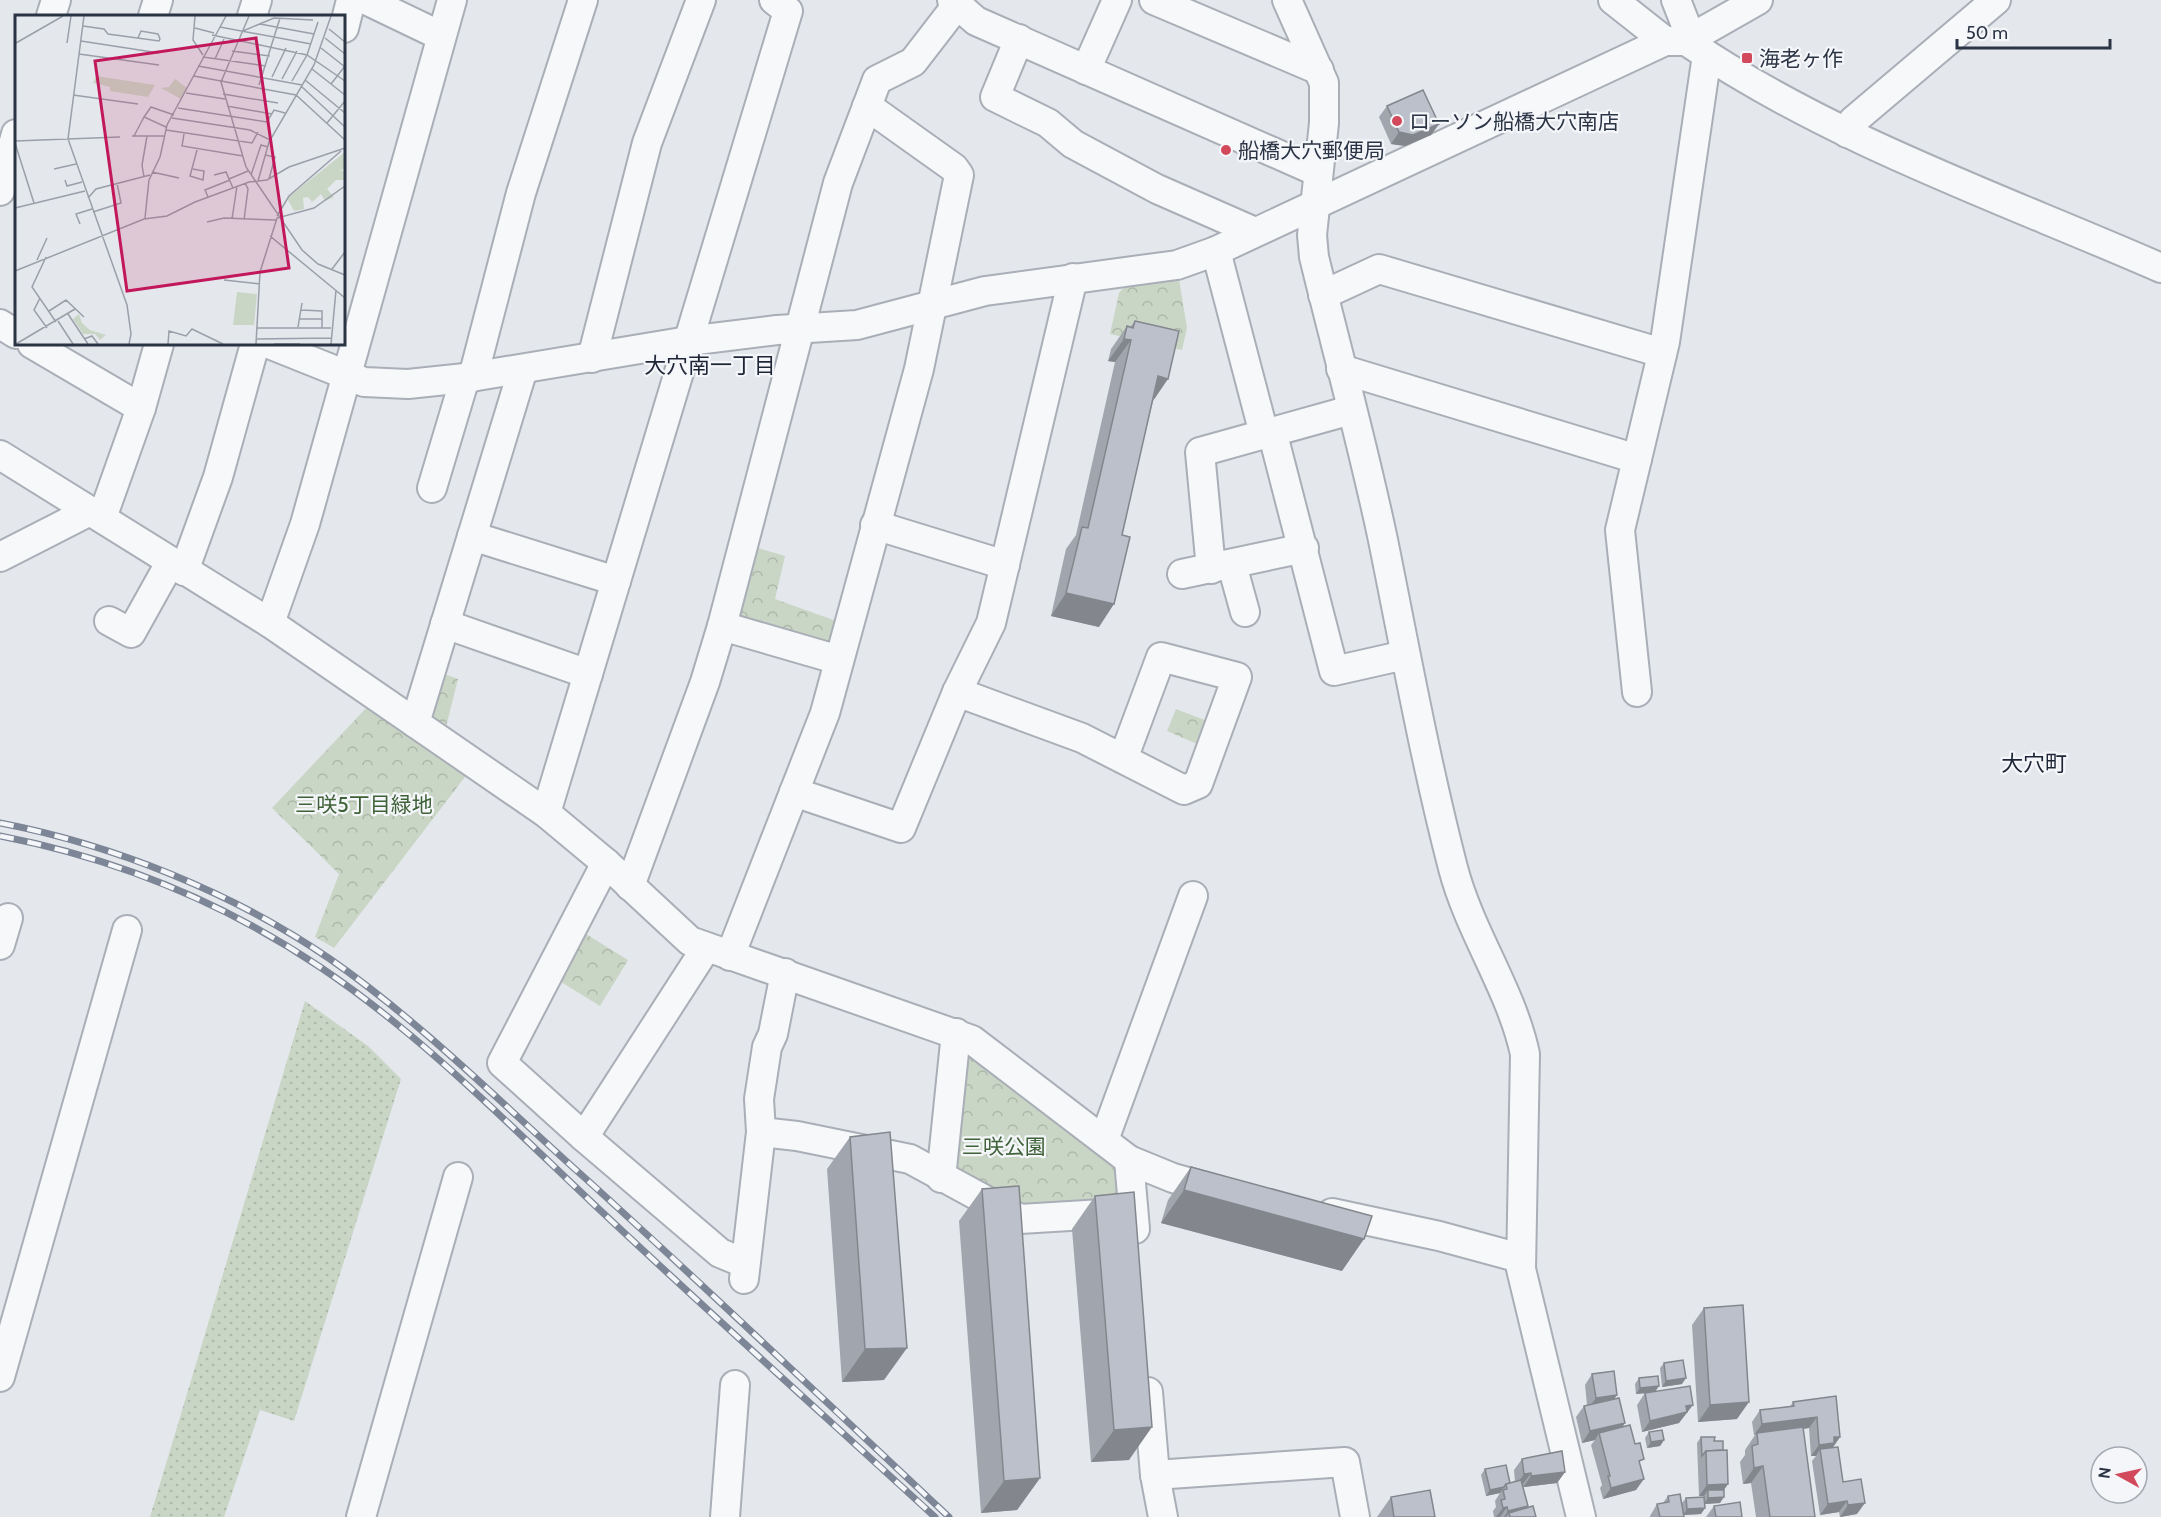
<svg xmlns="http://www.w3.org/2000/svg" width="2161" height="1517" viewBox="0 0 2161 1517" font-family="Cabin,'Noto Sans JP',sans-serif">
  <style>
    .grass { fill: url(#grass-dots) }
    .forest { fill: url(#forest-crowns) }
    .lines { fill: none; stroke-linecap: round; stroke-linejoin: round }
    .minor-casing { stroke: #a9aeb7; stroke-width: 32 }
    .minor { stroke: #f7f8fa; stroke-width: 28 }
    .rail-casing { stroke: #7d8696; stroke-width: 7 }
    .rail { stroke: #f4f6f9; stroke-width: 4.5; stroke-dasharray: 14; stroke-linecap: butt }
    .wall { fill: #a1a5ae }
    .shaded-wall { fill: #83868d }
    .building { fill: #bbc0ca; stroke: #83868d; stroke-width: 1.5 }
    .poi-dot { fill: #d1495b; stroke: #f4f6f9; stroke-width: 2 }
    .labels { text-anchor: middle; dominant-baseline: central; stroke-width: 4.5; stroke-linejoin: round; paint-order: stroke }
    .poi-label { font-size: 21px; fill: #2b3445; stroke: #f4f6f9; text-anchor: start }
    .park-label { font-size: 21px; fill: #3f6138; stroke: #f4f6f9 }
    .neighbourhood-label { font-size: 22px; fill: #1d2536; stroke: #f4f6f9 }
    .inset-road { fill: none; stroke: #9a9fa9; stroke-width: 1.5 }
    .view { fill: #c2185b; fill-opacity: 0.15; stroke: #c2185b; stroke-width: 3 }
    .inset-edge { fill: none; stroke: #2b3445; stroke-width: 3 }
  </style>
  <defs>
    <pattern id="grass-dots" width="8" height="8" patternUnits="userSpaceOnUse" patternTransform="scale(1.5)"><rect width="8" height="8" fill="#c9d6c5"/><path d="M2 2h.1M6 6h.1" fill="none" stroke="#adb8ab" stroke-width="1.8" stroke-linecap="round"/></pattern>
    <pattern id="forest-crowns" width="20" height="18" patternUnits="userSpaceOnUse" patternTransform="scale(1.5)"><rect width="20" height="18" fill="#c9d6c5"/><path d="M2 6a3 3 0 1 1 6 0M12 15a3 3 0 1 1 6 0" fill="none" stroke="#adb8ab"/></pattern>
  </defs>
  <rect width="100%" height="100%" fill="#e4e7ec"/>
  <polygon class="grass" points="305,1001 368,1046 401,1079 294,1421 260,1410 224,1517 150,1517"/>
  <g class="forest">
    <polygon points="1179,279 1187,328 1182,350 1110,334 1119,293 1129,282"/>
    <polygon points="751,546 785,556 775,599 839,622 833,644 736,625"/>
    <polygon points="436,671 458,679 445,731 428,722"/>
    <polygon points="370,704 468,773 334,948 315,937 339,874 272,808"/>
    <polygon points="1176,709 1207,721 1197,744 1167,731"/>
    <polygon points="586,934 628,960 600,1006 558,980"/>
    <polygon points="968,1056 1116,1168 1117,1201 1025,1213 948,1175"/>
  </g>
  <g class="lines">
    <defs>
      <g id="minor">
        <polyline points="366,0 441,36"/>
        <polyline points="952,0 976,21 1318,172"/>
        <polyline points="1154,0 1319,70"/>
        <path d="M1287 0 1324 83V123L1312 235 1314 257C1337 351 1363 445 1383 540 1405 649 1425 760 1453 868 1470 933 1511 989 1525 1054L1521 1269 1581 1517"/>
        <polyline points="1613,0 1665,41"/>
        <path d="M1676 0 1687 28 1686 41C1832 140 2001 198 2161 268"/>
        <polyline points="51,16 56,0"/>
        <polyline points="153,16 158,0"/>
        <polyline points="252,16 257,0"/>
        <polyline points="344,28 351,0"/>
        <polyline points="1019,39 995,97 1048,123 1073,144 1157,189 1255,232"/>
        <polyline points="1086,70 1117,0"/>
        <polyline points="1847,133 1853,121 1996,0"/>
        <polyline points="0,191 16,134"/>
        <polyline points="1216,251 1264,434"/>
        <polyline points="1323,295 1379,269 1662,353"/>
        <polyline points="0,324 16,334"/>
        <polyline points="32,344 141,408"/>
        <polyline points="269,344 364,382 408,384 465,378 688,341 777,330 857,325 985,291 1177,265 1216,251 1665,41 1686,41 1758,0"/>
        <polyline points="592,358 647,143 701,0"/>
        <polyline points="1341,369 1637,459"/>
        <polyline points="473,377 521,193 583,0"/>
        <polyline points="1272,431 1334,671 1405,655"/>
        <polyline points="0,455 270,623 546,813 606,863 690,941 972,1040 1129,1160 1173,1178 1219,1191"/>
        <polyline points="432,488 465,378"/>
        <polyline points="102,518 141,408 159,344"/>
        <polyline points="875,525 1005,565"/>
        <polyline points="472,536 616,581"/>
        <polyline points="0,557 90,511"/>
        <polyline points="1232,565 1245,612"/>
        <polyline points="1211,569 1200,452 1351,410"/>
        <polyline points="184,571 218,477 255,344"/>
        <polyline points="1182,574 1304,548"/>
        <polyline points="109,621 131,633 170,563"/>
        <polyline points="270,623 305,524 452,0"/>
        <polyline points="445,624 588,674"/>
        <polyline points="722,626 839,660"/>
        <polyline points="957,692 1082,738 1184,790 1198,784 1237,677 1161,657 1123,759"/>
        <polyline points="1637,692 1620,530 1665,342 1707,55"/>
        <polyline points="415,723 523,369"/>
        <polyline points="794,792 901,828 957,692 991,623 1073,278"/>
        <polyline points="546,813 788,11 774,0"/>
        <polyline points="606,863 502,1063 584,1137 706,948"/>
        <polyline points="630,886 705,682 722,626 838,183 877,80 913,62 957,5"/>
        <polyline points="0,945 8,918"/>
        <polyline points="730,956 825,713 919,369 959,175 954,168 867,106"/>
        <polyline points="761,1132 797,1136 910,1159 1020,1219 1119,1213"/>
        <polyline points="584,1137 720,1253 737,1260 746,1260"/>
        <polyline points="1104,1140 1193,896"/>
        <polyline points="1129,1160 1135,1229"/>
        <polyline points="941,1178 956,1033"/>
        <polyline points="1332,1213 1439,1236 1520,1258"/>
        <polyline points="744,1279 761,1132 759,1099 767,1047 773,1034 785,973"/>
        <polyline points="0,1377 127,930"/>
        <polyline points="1148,1392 1155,1475 1163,1517"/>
        <polyline points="1155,1475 1345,1462 1355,1517"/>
        <polyline points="361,1517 458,1177"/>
        <polyline points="725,1517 735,1385"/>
      </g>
    </defs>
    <use href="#minor" class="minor-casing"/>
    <use href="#minor" class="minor"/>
    <defs>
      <g id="rail">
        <path d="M0 823C114 845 234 893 330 959 422 1023 502 1104 585 1178 708 1289 828 1404 949 1517"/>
        <path d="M0 836C114 858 223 902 320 967 429 1040 521 1137 617 1226 722 1324 829 1420 935 1517"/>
      </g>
    </defs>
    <use href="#rail" class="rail-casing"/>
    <use href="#rail" class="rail"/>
  </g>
  <g class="wall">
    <polygon points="1387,106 1439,124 1431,135 1405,146 1391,144 1379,117"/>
    <polygon points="1135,321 1153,401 1099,627 1051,616 1066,549 1076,535 1115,362 1108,361 1111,349 1127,326 1130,327"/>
    <polygon points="850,1137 884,1380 842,1382 827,1169"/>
    <polygon points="1191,1167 1342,1271 1161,1223 1168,1200"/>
    <polygon points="982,1189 1040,1478 1017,1510 981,1513 959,1221"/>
    <polygon points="1095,1196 1129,1460 1091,1462 1072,1229"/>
    <polygon points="1704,1308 1737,1419 1698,1422 1692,1325"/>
    <polygon points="1664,1363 1682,1384 1662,1387 1660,1368"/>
    <polygon points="1592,1374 1617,1395 1614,1399 1625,1423 1622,1427 1640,1464 1636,1490 1603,1499 1600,1488 1602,1485 1591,1445 1595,1440 1582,1443 1576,1417 1584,1406 1587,1405 1585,1385"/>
    <polygon points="1639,1378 1685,1416 1684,1416 1679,1423 1642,1432 1637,1405 1645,1393 1650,1393 1636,1394 1635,1384"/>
    <polygon points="1836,1396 1840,1437 1833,1448 1843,1482 1857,1514 1840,1517 1839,1512 1820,1515 1812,1461 1816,1456 1811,1456 1809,1428 1803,1429 1815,1517 1756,1517 1751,1483 1743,1484 1740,1462 1745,1455 1745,1450 1755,1435 1754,1435 1752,1422 1760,1410 1790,1407 1793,1402"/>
    <polygon points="1649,1432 1664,1440 1660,1446 1647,1448 1645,1438"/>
    <polygon points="1701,1437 1714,1441 1723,1450 1728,1484 1724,1490 1720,1503 1705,1504 1705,1508 1701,1514 1684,1515 1684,1517 1650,1517 1650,1516 1657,1504 1663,1503 1668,1496 1682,1507 1682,1503 1686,1498 1704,1497 1704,1496 1699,1496 1697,1443"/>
    <polygon points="1522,1459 1565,1472 1557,1483 1523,1487 1528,1506 1526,1508 1536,1517 1494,1517 1493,1511 1496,1507 1495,1501 1500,1493 1486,1496 1481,1475 1485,1469 1510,1483 1515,1482 1514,1470"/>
    <polygon points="1391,1497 1435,1517 1377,1517"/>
    <polygon points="1714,1506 1742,1517 1706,1517"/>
  </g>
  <g class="shaded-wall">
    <polygon points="1439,124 1431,135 1405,146 1391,144 1399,132"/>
    <polygon points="1124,339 1131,340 1115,362 1108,361"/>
    <polygon points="1158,376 1168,379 1153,401"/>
    <polygon points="1066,593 1114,604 1099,627 1051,616"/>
    <polygon points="1184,1190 1364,1239 1342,1271 1161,1223"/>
    <polygon points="907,1348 884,1380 842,1382 865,1349"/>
    <polygon points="1686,1378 1682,1384 1662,1387 1666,1381"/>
    <polygon points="1659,1386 1655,1392 1636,1394 1640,1388"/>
    <polygon points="1617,1395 1609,1406 1588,1409 1596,1398"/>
    <polygon points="1749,1402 1737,1419 1698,1422 1710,1405"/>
    <polygon points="1693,1405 1679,1423 1642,1432 1650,1421 1686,1406"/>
    <polygon points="1817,1417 1809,1428 1757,1435 1757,1433 1754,1435 1762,1424"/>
    <polygon points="1625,1423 1617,1435 1599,1433 1595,1440 1582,1443 1590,1431"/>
    <polygon points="1152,1427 1129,1460 1091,1462 1114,1430"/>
    <polygon points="1834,1437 1840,1437 1832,1448 1820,1449 1816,1456 1811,1456 1819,1445"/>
    <polygon points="1664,1440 1660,1446 1647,1448 1651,1442"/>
    <polygon points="1763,1466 1751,1483 1743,1484 1754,1468"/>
    <polygon points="1565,1472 1557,1483 1523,1487 1531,1476"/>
    <polygon points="1531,1473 1523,1484 1516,1485 1524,1474"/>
    <polygon points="1040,1478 1017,1510 981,1513 1004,1481"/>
    <polygon points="1644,1479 1636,1490 1603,1499 1611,1488"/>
    <polygon points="1728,1484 1720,1495 1708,1490 1704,1496 1699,1496 1707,1485"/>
    <polygon points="1504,1487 1500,1493 1486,1496 1490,1490"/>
    <polygon points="1724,1497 1720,1503 1704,1504 1708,1498"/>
    <polygon points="1847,1501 1839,1512 1820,1515 1828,1504"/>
    <polygon points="1865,1503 1857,1514 1840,1517 1848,1505"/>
    <polygon points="1528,1506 1520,1517 1509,1513 1506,1517 1504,1517 1508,1511"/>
    <polygon points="1507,1507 1500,1517 1496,1517 1503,1508"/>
    <polygon points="1705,1508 1701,1514 1683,1515 1687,1509"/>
  </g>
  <g class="building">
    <polygon points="1423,90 1439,124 1413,135 1399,132 1387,106"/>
    <polygon points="1135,321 1179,331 1168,379 1158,376 1122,535 1130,537 1114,604 1066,593 1082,527 1088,528 1131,340 1124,339 1127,326 1133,328"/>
    <polygon points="890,1132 907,1348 865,1349 850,1137"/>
    <polygon points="1191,1167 1372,1216 1364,1239 1184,1190"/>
    <polygon points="1019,1186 1040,1478 1004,1481 982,1189"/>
    <polygon points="1134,1192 1152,1427 1114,1430 1095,1196"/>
    <polygon points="1743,1305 1749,1402 1710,1405 1704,1308"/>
    <polygon points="1683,1360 1686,1378 1666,1381 1664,1363"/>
    <polygon points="1614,1371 1617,1395 1596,1398 1592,1374"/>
    <polygon points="1658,1376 1659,1386 1640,1388 1639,1378"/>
    <polygon points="1690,1386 1693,1405 1686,1406 1687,1412 1650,1421 1645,1393"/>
    <polygon points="1836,1396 1840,1437 1834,1437 1834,1443 1819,1445 1817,1417 1762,1424 1760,1410 1794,1406 1793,1402"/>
    <polygon points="1619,1398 1625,1423 1590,1431 1584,1406"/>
    <polygon points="1630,1425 1635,1444 1640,1443 1644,1459 1639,1461 1644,1479 1611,1488 1608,1476 1610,1476 1599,1433"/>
    <polygon points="1803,1427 1815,1517 1770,1517 1763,1466 1754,1468 1752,1446 1758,1444 1757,1433"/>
    <polygon points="1662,1430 1664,1440 1651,1442 1649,1432"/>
    <polygon points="1701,1437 1715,1437 1714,1441 1723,1441 1723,1450 1706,1451 1702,1456"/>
    <polygon points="1838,1447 1843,1482 1861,1479 1865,1503 1848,1505 1847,1501 1828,1504 1820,1449"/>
    <polygon points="1727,1450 1728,1484 1707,1485 1706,1451"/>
    <polygon points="1562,1451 1565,1472 1531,1476 1531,1473 1524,1474 1522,1459"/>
    <polygon points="1506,1465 1510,1483 1506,1484 1504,1487 1490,1490 1485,1469"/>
    <polygon points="1521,1480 1528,1506 1508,1511 1507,1507 1503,1508 1501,1500 1505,1499 1503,1490 1507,1489 1506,1484"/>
    <polygon points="1430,1490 1435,1517 1394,1517 1391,1497"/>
    <polygon points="1708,1490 1724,1490 1724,1497 1708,1498"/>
    <polygon points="1680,1494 1684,1517 1660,1517 1657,1504 1669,1502 1668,1496"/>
    <polygon points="1704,1497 1705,1508 1687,1509 1686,1498"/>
    <polygon points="1740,1502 1742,1517 1716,1517 1714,1506"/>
    <polygon points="1533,1506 1536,1517 1510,1517 1509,1513"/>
  </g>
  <g class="poi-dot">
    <rect x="1741" y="52" width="12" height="12" rx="3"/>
    <circle cx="1397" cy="121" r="6"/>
    <circle cx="1226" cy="150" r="6"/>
  </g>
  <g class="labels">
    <g class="poi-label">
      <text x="1759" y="58">海老ヶ作</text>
      <text x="1409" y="121">ローソン船橋大穴南店</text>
      <text x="1238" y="150">船橋大穴郵便局</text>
    </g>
    <g class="park-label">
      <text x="364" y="804">三咲5丁目緑地</text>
      <text x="1004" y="1146">三咲公園</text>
    </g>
    <g class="neighbourhood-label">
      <text x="710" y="365">大穴南一丁目</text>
      <text x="2034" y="763">大穴町</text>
    </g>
  </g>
  <g transform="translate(15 15)">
    <rect width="330" height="330" fill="#e4e7ec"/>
    <path d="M81 61 140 70 133 82 95 76V72L78 68Z" fill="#c9d6c5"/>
    <path d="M160 64 172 73 166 84 146 73 154 72ZM330 137V154L325 155 330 157V165H321L312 174 319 182 310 186 306 179 297 187 293 182 288 183 289 194 279 196 273 185 275 181ZM222 277 242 279 239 310H218ZM64 299 67 308 75 315 91 320 85 325 80 319H68L58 304Z" fill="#c9d6c5"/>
    <path class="inset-road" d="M69 1 53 124 112 290 116 319 114 329M180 1 178 25 188 40M234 1 206 67 231 152 287 235 303 249 330 260M245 9 299 19M68 11 89 14 93 19 144 26 145 24 143 19 126 16 123 23M205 12 296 29M180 13 199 18M314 14 330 27M228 16 259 3 298 5M197 20 292 40 330 66M310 23 330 39M66 26 144 38M1 28 48 1M52 28 56 1M306 33 330 52M217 36 255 41M64 39 144 50M188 42 251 51M200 44 209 24M183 51 287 70M297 54 330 80M179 61 281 80 330 125M257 62 271 33M267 64 282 36M290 65 330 98M277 66 292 40 303 7M316 69 330 51M244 70 265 3M286 71 330 112M171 78 210 84M208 79 263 88M58 80 123 89M212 91 257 99M163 93 252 107 259 95 270 98M157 103 235 115 255 125M312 108 330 86M151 112 129 102 136 92 159 100M151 115 237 128 243 117M169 119 167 131 228 141M117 121H150M119 121 129 102M0 126 105 122M0 128 19 188M250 140 260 142 254 164M39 154 61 149M178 154 189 156 188 165 175 161 182 135M137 157 164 163M199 160 211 157 218 173M236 160 246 130 253 132M129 162 127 150 132 121M214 164 233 156M50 165 52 171 67 167M243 166 254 127 299 50 316 1M193 182 190 175 215 165M73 183 81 174 135 160M0 193 70 176M78 197 106 188 102 168M262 201 274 181 326 136M130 203 134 165 145 142 152 110 211 1M217 204 222 171M229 205 233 174 230 168M192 207 209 203 261 205M65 209 61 199 77 194M255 221 330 283M31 242 17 272 41 307M22 245 32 223M317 254 330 237M0 256 129 204 152 201 180 187 234 167 252 165 274 152 330 133M209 265 245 269M25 283 19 295 32 313M286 295 307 296V313M34 296 51 285 69 302M53 299 73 329M285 304H307M43 306 58 329M283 312 287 288M242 313H316M69 324 77 321 83 329M241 324 316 323M1 329 60 294M153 329 154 316 171 321 177 314 208 329M241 329 245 257 262 203 299 193 330 171M259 329H285M316 329 321 275"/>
    <path class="view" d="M241 23 274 253 112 276 80 46Z"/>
    <rect width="330" height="330" class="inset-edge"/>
  </g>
  <g transform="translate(2119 1475) rotate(278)"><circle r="28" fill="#f4f6f9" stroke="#a4a8b1" stroke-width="1.5"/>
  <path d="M0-4.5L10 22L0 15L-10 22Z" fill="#d1495b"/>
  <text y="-9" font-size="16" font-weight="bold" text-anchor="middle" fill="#2b3445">N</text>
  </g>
  <path d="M1957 39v9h153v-9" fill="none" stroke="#2b3445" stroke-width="3"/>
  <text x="1966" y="39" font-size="18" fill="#2b3445" stroke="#f4f6f9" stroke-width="4.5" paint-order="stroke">50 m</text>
</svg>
